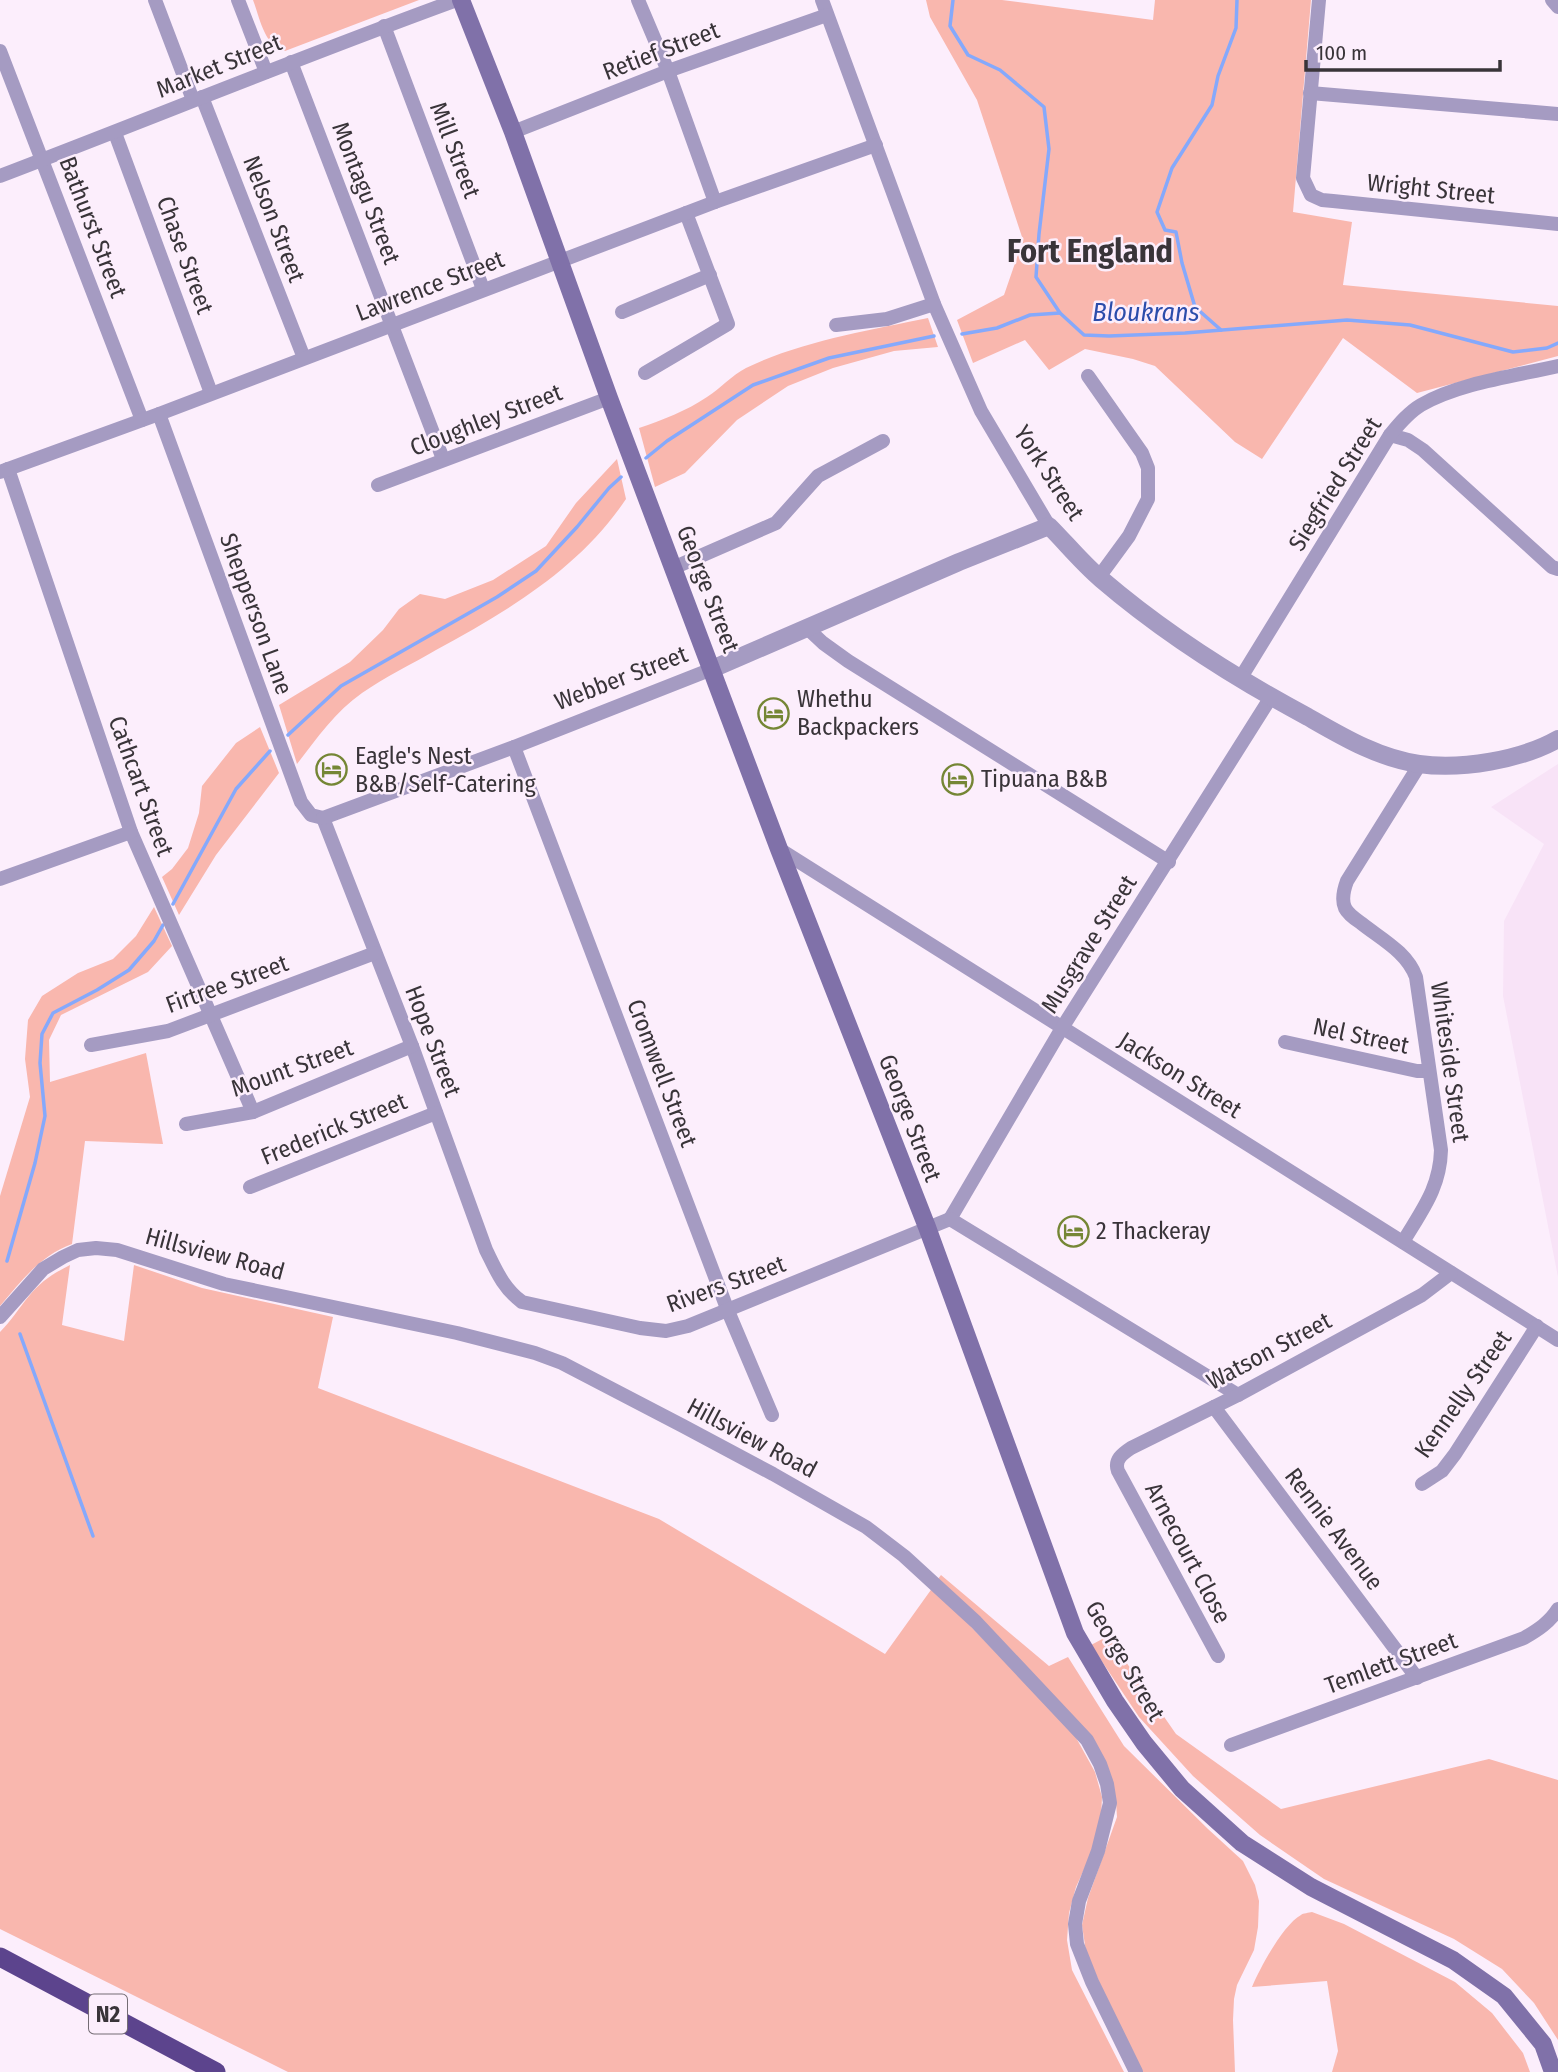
<svg xmlns="http://www.w3.org/2000/svg" width="1558" height="2072" viewBox="0 0 1558 2072" font-family="'Fira Sans Condensed',sans-serif">
  <style>
    .built { fill: #f8e3f7 }
    .green { fill: #f9b7ae }
    .lines { fill: none; stroke-linecap: round; stroke-linejoin: round }
    .stream { stroke: #85a9fc; stroke-width: 3.5 }
    .minor { stroke: #a59bc2; stroke-width: 14 }
    .tertiary { stroke: #a59bc2; stroke-width: 18 }
    .secondary { stroke: #8071a9; stroke-width: 18 }
    .trunk { stroke: #5c448d; stroke-width: 19 }
    .labels { text-anchor: middle; dominant-baseline: central; stroke-width: 5; stroke-linejoin: round; paint-order: stroke }
    .shield { fill: #fceefc; stroke: #746c74; stroke-width: 2 }
    .shield-label { font-size: 23px; font-weight: bold; fill: #393439 }
    .street-label { font-size: 24px; fill: #393439; stroke: #fceefc }
    .poi-label { font-size: 24px; fill: #393439; stroke: #fceefc; text-anchor: start }
    .water-label { font-size: 26px; font-style: italic; fill: #2b4dab; stroke: #fceefc }
    .district-label { font-size: 32px; font-weight: bold; fill: #393439; stroke: #fceefc }
  </style>
  <rect width="100%" height="100%" fill="#fceefc"/>
  <polygon class="built" points="1558,764 1558,1277 1503,996 1504,921 1544,844 1491,807"/>
  <g class="green">
    <path d="M253 0H419L285 51C264 46 260 18 253 0Z"/>
    <polygon points="926,0 1002,0 1153,20 1155,0 1311,0 1293,212 1352,222 1343,285 1558,306 1558,356 1417,393 1343,338 1262,459 1235,442 1155,366 1133,359 1085,349 1049,370 1025,340 973,363 957,320 1004,295 1023,240 977,100 930,17"/>
    <path d="M928 318 938 347 894 351 833 368 788 386 737 420 685 473 655 487 639 428C663 420 686 411 707 397 721 388 732 375 746 368 799 342 870 330 928 318Z"/>
    <path d="M617 459 626 499C580 568 508 611 436 650 412 664 385 677 362 693 336 711 317 738 297 764L279 705 350 662 383 630 399 609 420 594 445 599 493 580 546 546 576 503Z"/>
    <polygon points="260,727 279,773 216,855 179,915 162,877 172,869 188,848 199,813 202,786 236,743"/>
    <path d="M154 907 172 946 148 972 61 1015 49 1040 50 1082 146 1053 163 1144 85 1141 72 1244C41 1255 21 1281 0 1306V1196L30 1097 25 1059 28 1020 42 996 78 973 113 959 136 936Z"/>
    <path d="M70 1265 62 1325 124 1341 134 1265 202 1288 333 1317 318 1388 659 1519 885 1654 933 1587 1074 1734 1095 1772 1102 1797 1101 1818 1091 1854 1076 1887 1069 1913 1067 1940 1072 1970 1124 2072H288L0 1929V1332C11 1321 19 1308 29 1296 40 1282 54 1273 70 1265Z"/>
    <polygon points="941,1575 1049,1666 1068,1657 1124,1746 1208,1829 1243,1861 1255,1885 1259,1901 1258,1927 1254,1950 1237,1985 1234,1999 1233,2020 1235,2072 1142,2072 1108,2002 1086,1952 1082,1925 1088,1898 1117,1817 1116,1801 1104,1759 938,1579"/>
    <polygon points="1108,1636 1176,1734 1281,1809 1489,1759 1558,1780 1558,2040 1534,2003 1502,1969 1454,1939 1324,1879 1260,1835 1193,1776 1139,1717 1091,1645"/>
    <path d="M1312 1912 1344 1924 1455 1982 1492 2013 1523 2053 1530 2072H1332L1338 2051 1327 1981 1252 1987C1260 1968 1283 1925 1301 1915 1303 1913 1309 1913 1312 1912Z"/>
  </g>
  <g class="lines">
    <g class="stream">
      <polyline points="953,0 950,26 968,55 1000,70 1044,107 1049,149 1039,234 1036,277 1060,313 1084,335 1109,336 1185,333 1347,320 1410,325 1513,352 1547,348 1558,343"/>
      <polyline points="1221,330 1195,307 1182,263 1176,232 1165,230 1157,212 1172,168 1212,105 1218,76 1236,28 1237,0"/>
      <polyline points="962,334 997,328 1030,315 1060,313"/>
      <polyline points="646,458 667,441 753,385 829,358 934,336"/>
      <polyline points="288,735 341,686 497,597 536,571 577,527 609,488 621,477"/>
      <polyline points="173,904 236,789 270,751"/>
      <polyline points="7,1261 35,1163 45,1116 40,1063 42,1034 53,1013 97,990 129,970 154,941 163,925"/>
      <polyline points="20,1334 93,1536"/>
    </g>
    <g class="minor">
      <polyline points="155,0 193,100"/>
      <polyline points="238,0 266,72"/>
      <polyline points="638,0 668,71 715,202"/>
      <polyline points="822,0 934,304 981,411 1049,526"/>
      <polyline points="1319,0 1303,178 1311,195 1322,200 1333,201 1558,224"/>
      <polyline points="1552,0 1558,7"/>
      <polyline points="384,26 483,289"/>
      <polyline points="0,51 142,420"/>
      <polyline points="291,62 443,459"/>
      <polyline points="1310,93 1558,114"/>
      <polyline points="202,97 304,358"/>
      <polyline points="513,132 668,71 827,15"/>
      <polyline points="115,133 211,393"/>
      <path d="M0 176C152 118 303 56 457 0"/>
      <polyline points="622,312 710,275"/>
      <polyline points="836,325 887,319 934,304"/>
      <polyline points="645,373 728,324 686,213"/>
      <polyline points="1088,376 1142,453 1148,468 1148,499 1129,536 1099,577"/>
      <polyline points="159,414 301,802 311,815 323,818"/>
      <polyline points="1390,435 1408,440 1423,450 1552,567 1558,569"/>
      <polyline points="8,469 131,832 253,1112"/>
      <polyline points="0,472 159,414 715,202 876,145"/>
      <polyline points="378,485 609,398"/>
      <polyline points="673,568 776,523 818,476 883,441"/>
      <polyline points="807,628 823,643 848,661 1169,862"/>
      <path d="M1240 679 1390 435C1399 424 1409 412 1421 405 1459 383 1515 376 1558 366"/>
      <polyline points="514,747 728,1311 772,1415"/>
      <path d="M323 818 412 1046 486 1250C496 1270 503 1288 522 1302L640 1328 666 1331 688 1326 950 1219"/>
      <polyline points="323,818 514,747 712,669"/>
      <polyline points="779,849 1558,1340"/>
      <polyline points="0,879 131,832"/>
      <polyline points="1285,1042 1417,1071 1428,1071"/>
      <polyline points="91,1045 168,1031 375,953"/>
      <polyline points="186,1124 253,1112 412,1046"/>
      <polyline points="250,1187 436,1113"/>
      <polyline points="950,1219 1062,1028 1271,697"/>
      <polyline points="950,1219 1238,1395"/>
      <path d="M1403 1242C1422 1210 1440 1188 1441 1150L1416 977C1407 952 1381 939 1361 923 1355 919 1348 914 1345 908 1341 899 1344 889 1347 881L1420 764"/>
      <polyline points="0,1317 43,1269 63,1257 78,1250 96,1248 117,1250 224,1284 457,1333 535,1353 562,1363 683,1426 773,1474 866,1527 904,1556 976,1622 1087,1740 1100,1764 1107,1784 1110,1803 1098,1851 1079,1901 1075,1924 1077,1944 1092,1982 1136,2072"/>
      <polyline points="1214,1407 1417,1678"/>
      <polyline points="1422,1484 1442,1471 1455,1454 1537,1326"/>
      <path d="M1218 1656 1118 1471C1114 1460 1122 1454 1131 1448L1238 1395 1422 1295 1451 1273"/>
      <path d="M1231 1745 1524 1638C1538 1630 1550 1622 1558 1609"/>
    </g>
    <path class="tertiary" d="M712 669 959 562 1049 526C1066 543 1082 563 1101 579 1164 633 1235 678 1308 717 1343 737 1378 758 1419 764 1461 770 1521 760 1558 739"/>
    <polyline class="secondary" points="461,0 513,132 609,398 779,849 927,1227 1075,1633 1115,1701 1144,1743 1182,1789 1242,1843 1311,1887 1453,1960 1504,1996 1543,2044 1553,2072"/>
    <polyline class="trunk" points="0,1957 216,2072"/>
  </g>
  <defs>
    <symbol id="hotel-ring" viewBox="-11 -11 22 22"><circle r="9.5" fill="#fceefc" stroke="#758635" stroke-width="1.5"/><path d="M-6-4.5h1.5V1H6V5H4.5V3h-9V5H-6ZM-4 0a1.8 1.8 0 1 1 3.6 0ZM.5 0V-2.5h3Q6-2.5 6 0Z" fill="#758635"/></symbol>
  </defs>
  <g fill-rule="evenodd">
    <use href="#hotel-ring" x="756" y="696" width="35" height="35"/>
    <use href="#hotel-ring" x="314" y="752" width="35" height="35"/>
    <use href="#hotel-ring" x="940" y="762" width="35" height="35"/>
    <use href="#hotel-ring" x="1056" y="1214" width="35" height="35"/>
  </g>
  <g class="labels">
    <rect class="shield" x="89" y="1994.5" width="38" height="39" rx="5"/>
    <g class="shield-label">
      <text x="108" y="2014">N2</text>
    </g>
    <g class="street-label">
      <text transform="translate(661 51) rotate(-21)">Retief Street</text>
      <text transform="translate(219 66) rotate(-22)">Market Street</text>
      <text transform="translate(455 150) rotate(69)">Mill Street</text>
      <text transform="translate(1431 189) rotate(6)">Wright Street</text>
      <text transform="translate(366 193) rotate(69)">Montagu Street</text>
      <text transform="translate(274 219) rotate(69)">Nelson Street</text>
      <text transform="translate(93 227) rotate(69)">Bathurst Street</text>
      <text transform="translate(185 255) rotate(70)">Chase Street</text>
      <text transform="translate(430 286) rotate(-21)">Lawrence Street</text>
      <text transform="translate(486 420) rotate(-21)">Cloughley Street</text>
      <text transform="translate(1049 473) rotate(57)">York Street</text>
      <text transform="translate(1335 484) rotate(-58)">Siegfried Street</text>
      <text transform="translate(708 589) rotate(69)">George Street</text>
      <text transform="translate(256 614) rotate(70)">Shepperson Lane</text>
      <text transform="translate(621 678) rotate(-21)">Webber Street</text>
      <text transform="translate(141 786) rotate(70)">Cathcart Street</text>
      <text transform="translate(1089 944) rotate(-58)">Musgrave Street</text>
      <text transform="translate(227 984) rotate(-20)">Firtree Street</text>
      <text transform="translate(1361 1036) rotate(12)">Nel Street</text>
      <text transform="translate(433 1041) rotate(69)">Hope Street</text>
      <text transform="translate(1450 1062) rotate(82)">Whiteside Street</text>
      <text transform="translate(292 1068) rotate(-20)">Mount Street</text>
      <text transform="translate(662 1073) rotate(69)">Cromwell Street</text>
      <text transform="translate(1180 1075) rotate(32)">Jackson Street</text>
      <text transform="translate(910 1118) rotate(69)">George Street</text>
      <text transform="translate(334 1129) rotate(-22)">Frederick Street</text>
      <text transform="translate(215 1254) rotate(15)">Hillsview Road</text>
      <text transform="translate(726 1284) rotate(-20)">Rivers Street</text>
      <text transform="translate(1269 1351) rotate(-28)">Watson Street</text>
      <text transform="translate(1463 1394) rotate(-55)">Kennelly Street</text>
      <text transform="translate(752 1438) rotate(28)">Hillsview Road</text>
      <text transform="translate(1334 1529) rotate(53)">Rennie Avenue</text>
      <text transform="translate(1188 1553) rotate(62)">Arnecourt Close</text>
      <text transform="translate(1125 1661) rotate(60)">George Street</text>
      <text transform="translate(1391 1663) rotate(-20)">Temlett Street</text>
    </g>
    <g class="poi-label">
      <text x="797" y="699">Whethu<tspan x="797" dy="28">Backpackers</tspan></text>
      <text x="355" y="756">Eagle's Nest<tspan x="355" dy="28">B&amp;B/Self-Catering</tspan></text>
      <text x="981" y="779">Tipuana B&amp;B</text>
      <text x="1096" y="1231">2 Thackeray</text>
    </g>
    <g class="water-label">
      <text x="1146" y="312">Bloukrans</text>
    </g>
    <g class="district-label">
      <text x="1090" y="251">Fort England</text>
    </g>
  </g>
  <path d="M1306 60v10h194v-10" fill="none" stroke="#393439" stroke-width="3.5"/>
  <text x="1316" y="60" font-size="21" fill="#393439" stroke="#fceefc" stroke-width="5" paint-order="stroke">100 m</text>
</svg>
